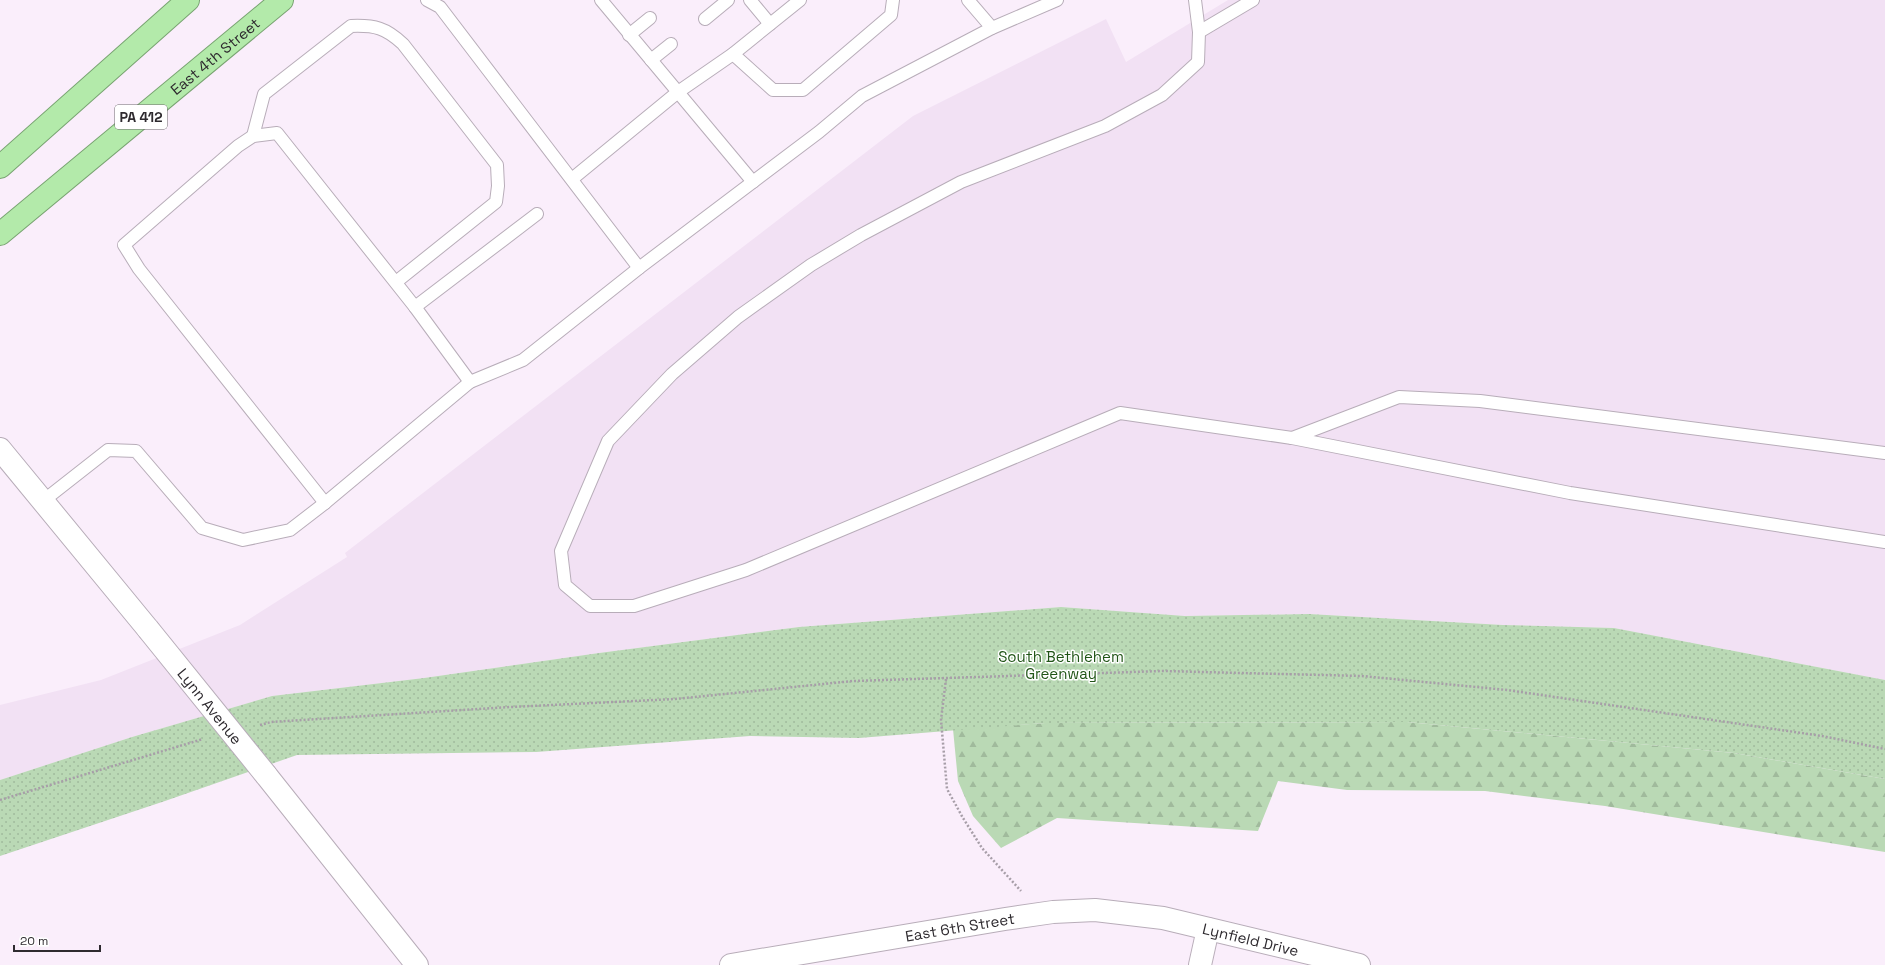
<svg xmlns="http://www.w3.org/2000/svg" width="1885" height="965" viewBox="0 0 1885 965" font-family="'Space Grotesk',sans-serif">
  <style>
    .built { fill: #f2e1f4 }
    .forest { fill: url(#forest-firs) }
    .park { fill: url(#park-dots) }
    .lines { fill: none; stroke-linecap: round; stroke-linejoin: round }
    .service-casing { stroke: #b8adb9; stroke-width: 14 }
    .minor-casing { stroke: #b8adb9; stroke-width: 24 }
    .trunk-casing { stroke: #78a371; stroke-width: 24 }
    .path { stroke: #a79ea8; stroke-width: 2.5; stroke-dasharray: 2 2; stroke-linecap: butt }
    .service { stroke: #fff; stroke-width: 12 }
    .minor { stroke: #fff; stroke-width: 22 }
    .trunk { stroke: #b3eaaa; stroke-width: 22 }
    .minor-bridge-casing { stroke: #b8adb9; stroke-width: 24; stroke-linecap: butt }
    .minor-bridge { stroke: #fff; stroke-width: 22 }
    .labels { text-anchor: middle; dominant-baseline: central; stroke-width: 3; stroke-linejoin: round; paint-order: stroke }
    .shield { fill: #fff; stroke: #6d6a6d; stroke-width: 1 }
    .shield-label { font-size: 14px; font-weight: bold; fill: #2e2a2f }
    .street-label { font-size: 15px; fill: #2e2a2f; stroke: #fff }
    .park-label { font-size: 15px; fill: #215517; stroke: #fff }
  </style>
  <defs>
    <pattern id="forest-firs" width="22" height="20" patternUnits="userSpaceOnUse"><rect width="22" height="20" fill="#bad9b5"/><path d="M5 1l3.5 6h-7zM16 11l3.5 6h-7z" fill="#a0ba9c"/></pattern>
    <pattern id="park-dots" width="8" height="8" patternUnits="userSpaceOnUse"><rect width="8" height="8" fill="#bad9b5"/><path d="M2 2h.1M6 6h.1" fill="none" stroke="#a0ba9c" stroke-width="1.8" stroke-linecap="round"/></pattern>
  </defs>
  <rect width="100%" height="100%" fill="#faeefb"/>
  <polygon class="built" points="1228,0 1885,0 1885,680 1614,628 1503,625 1309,614 1185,616 1061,607 799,627 599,653 424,678 272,696 132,737 0,780 0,705 101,680 240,625 347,557 345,553 913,116 1106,19 1126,62"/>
  <polygon class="forest" points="1407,722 1734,753 1885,779 1885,852 1605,806 1485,791 1347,790 1278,781 1258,831 1057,818 1001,848 973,816 958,781 953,729 1045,723"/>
  <polygon class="park" points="1061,607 1185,616 1309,614 1503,625 1614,628 1885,680 1885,779 1734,753 1407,722 1045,723 859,738 750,736 536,752 297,755 165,801 0,856 0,780 132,737 272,696 424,678 599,653 799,627"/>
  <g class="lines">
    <defs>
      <g id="service">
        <polyline points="427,0 440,7 639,268 819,132 862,96 992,28 1057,0"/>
        <polyline points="601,0 753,182"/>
        <polyline points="750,0 770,24"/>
        <polyline points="968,0 992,28"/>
        <polyline points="1195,0 1199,32 1198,62 1162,95 1105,126 961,182 861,235 811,265 738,317 672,374 608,441 561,551 565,585 590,606 634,606 746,570 1120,413 1292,438 1570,493 1885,542"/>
        <polyline points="705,19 728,0"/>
        <polyline points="1199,32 1253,0"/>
        <polyline points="629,35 650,18"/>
        <polyline points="733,54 773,90 803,90 891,15 893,0"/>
        <polyline points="651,60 671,44"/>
        <path d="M253 136 264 94 351 26C375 25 386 28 403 44L497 165 498 186 496 202 396 282"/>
        <polyline points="572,179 678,92 733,54 800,0"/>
        <polyline points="415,307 537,214"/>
        <polyline points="1292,438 1399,397 1480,401 1885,453"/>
        <polyline points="43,501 108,450 136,451 202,528 243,540 290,530 325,503 470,382 523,360 639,268"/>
        <polyline points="325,503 139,269 124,245 238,146 253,136 277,133 415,307 470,382"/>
      </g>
      <g id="minor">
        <polyline points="0,449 148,629"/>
        <polyline points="266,775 417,965"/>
        <path id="s1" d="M731 965 1005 919 1053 912 1095 910 1163 918 1359 965"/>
        <polyline points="1200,965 1208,929"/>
      </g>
      <g id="trunk">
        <polyline points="0,167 188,0"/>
        <path id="s2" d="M0 234 282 0"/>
      </g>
    </defs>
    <use href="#service" class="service-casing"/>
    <use href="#minor" class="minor-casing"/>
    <use href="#trunk" class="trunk-casing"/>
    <g class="path">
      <polyline points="946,679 941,720 947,789 963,818 982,848 1021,891"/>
      <polyline points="260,725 271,722 511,707 675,699 853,681 1163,671 1362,676 1507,690 1822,736 1885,749"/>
      <polyline points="0,800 203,739"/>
    </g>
    <use href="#service" class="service"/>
    <use href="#minor" class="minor"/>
    <use href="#trunk" class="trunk"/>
    <defs>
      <g id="minor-bridge">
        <path id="s3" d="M148 629 266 775"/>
      </g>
    </defs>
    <use href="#minor-bridge" class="minor-bridge-casing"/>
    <use href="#minor-bridge" class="minor-bridge"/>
  </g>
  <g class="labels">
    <rect class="shield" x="115" y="105" width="52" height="24" rx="3"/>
    <g class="shield-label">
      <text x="141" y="117">PA 412</text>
    </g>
    <g class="street-label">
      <text stroke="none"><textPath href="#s2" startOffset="279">East 4th Street</textPath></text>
      <text stroke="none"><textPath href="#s3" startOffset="99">Lynn Avenue</textPath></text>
      <text stroke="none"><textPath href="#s1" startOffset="232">East 6th Street</textPath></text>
      <text stroke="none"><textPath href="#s1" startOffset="527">Lynfield Drive</textPath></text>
    </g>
    <g class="park-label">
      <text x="1061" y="656">South Bethlehem<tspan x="1061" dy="17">Greenway</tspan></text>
    </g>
  </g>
  <path d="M14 945v6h86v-6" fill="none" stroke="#2e2a2f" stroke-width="2"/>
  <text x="20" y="945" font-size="12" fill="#2e2a2f" stroke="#ffffff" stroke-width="3" paint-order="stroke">20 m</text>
</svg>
